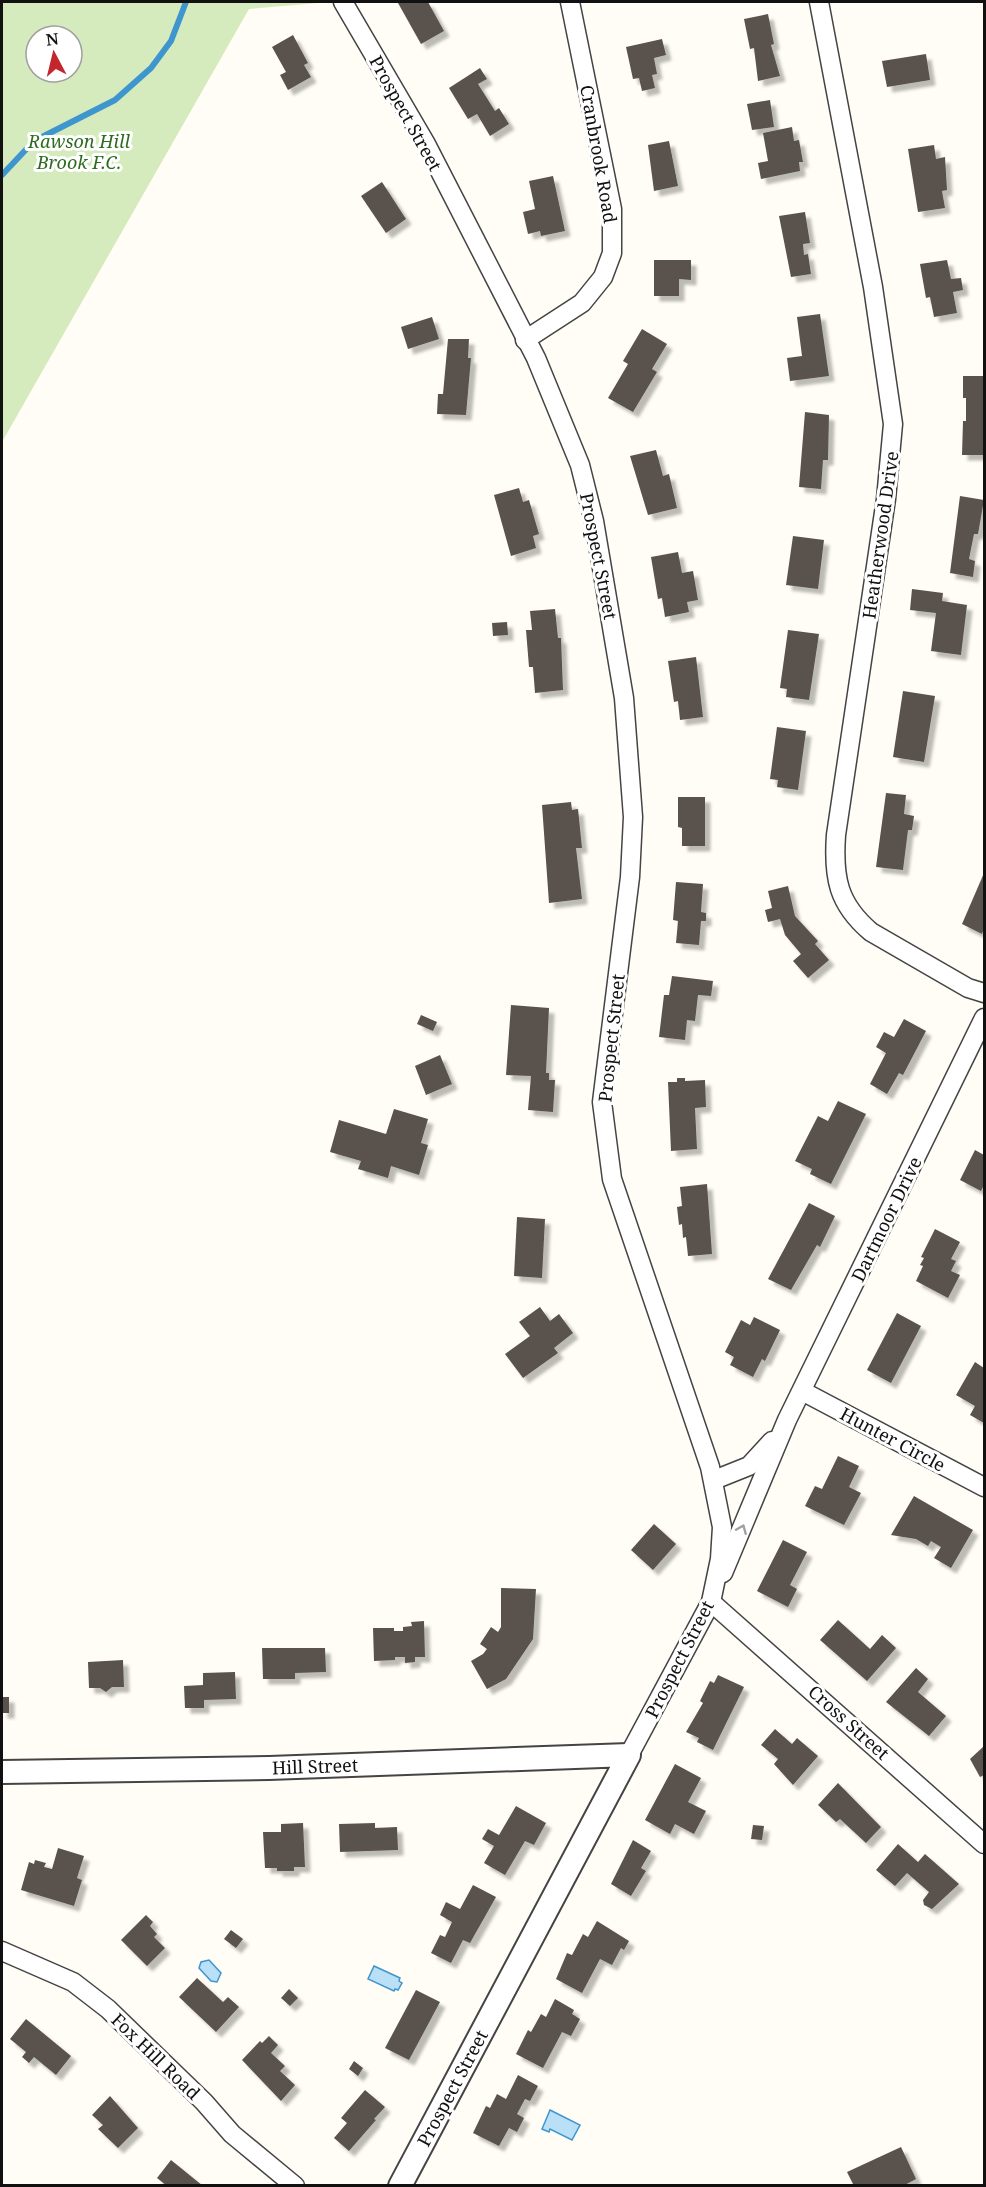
<svg xmlns="http://www.w3.org/2000/svg" width="986" height="2187" viewBox="0 0 986 2187" font-family="'Noto Serif',serif">
  <style>
    .green { fill: #d5ebbd; fill-rule: evenodd }
    .water { fill: #b9e0f7; stroke: #3f96cf; stroke-width: 1.5 }
    .lines { fill: none; stroke-linecap: round; stroke-linejoin: round }
    .stream { stroke: #3f96cf; stroke-width: 6 }
    .building { fill: #5a524d; filter: url(#shadow) }
    .minor-casing { stroke: #444; stroke-width: 21 }
    .tertiary-casing { stroke: #444; stroke-width: 26 }
    .minor { stroke: #fff; stroke-width: 18 }
    .tertiary { stroke: #fff; stroke-width: 22 }
    .oneway { stroke: #a0a0a0 }
    .labels { text-anchor: middle; dominant-baseline: central; stroke-width: 6; stroke-linejoin: round; paint-order: stroke }
    .street-label { font-size: 18px; fill: #111; stroke: #fff }
    .park-label { font-size: 18px; font-style: italic; fill: #2f6b1f; stroke: #fff }
  </style>
  <defs>
    <filter id="shadow"><feDropShadow dx="5.5" dy="5.5" stdDeviation="1.5" flood-color="#0004"/></filter>
  </defs>
  <rect width="100%" height="100%" fill="#fffdf5"/>
  <path class="green" d="M2 2 318 3 249 9 2 442ZM36 36H72V72H36Z"/>
  <g class="water">
    <polygon points="209,1960 221,1973 217,1982 211,1981 199,1968 201,1962"/>
    <polygon points="374,1966 400,1978 399,1981 402,1983 398,1990 395,1989 394,1991 368,1979"/>
    <polygon points="550,2110 580,2125 572,2140 550,2129 549,2132 542,2129"/>
  </g>
  <g class="lines">
    <polyline class="stream" points="2,175 34,141 115,100 151,68 171,41 186,2"/>
  </g>
  <g class="building">
    <polygon points="400,2 428,2 444,31 421,44 398,3"/>
    <polygon points="768,14 774,44 771,45 780,76 758,81 754,48 750,49 744,19"/>
    <polygon points="293,35 308,63 304,65 311,77 288,90 280,75 286,72 272,47"/>
    <polygon points="662,39 666,55 654,58 657,74 652,75 655,88 642,91 639,78 633,79 626,47"/>
    <polygon points="926,54 930,80 887,87 882,61"/>
    <polygon points="480,68 487,79 478,84 495,111 499,108 509,124 490,136 477,114 468,119 449,88"/>
    <polygon points="770,100 774,127 752,130 747,104"/>
    <polygon points="792,127 794,141 799,140 803,162 799,162 800,171 761,179 758,163 768,161 763,133"/>
    <polygon points="669,141 678,186 654,191 648,145"/>
    <polygon points="934,145 936,159 945,157 947,190 942,191 945,208 918,212 908,149"/>
    <polygon points="553,176 565,231 541,236 540,231 528,234 523,212 535,209 529,181"/>
    <polygon points="382,182 406,219 386,233 361,196"/>
    <polygon points="805,212 810,243 803,244 804,255 808,254 811,274 791,277 779,216"/>
    <polygon points="654,260 691,260 691,280 679,279 679,296 654,296"/>
    <polygon points="947,260 951,279 961,278 963,290 953,292 957,313 934,317 930,297 926,298 920,264"/>
    <polygon points="820,314 829,376 790,381 787,358 802,356 797,317"/>
    <polygon points="432,317 439,339 408,349 401,327"/>
    <polygon points="642,329 667,344 652,369 657,372 633,412 608,398 628,364 623,361"/>
    <polygon points="448,339 469,339 468,358 471,358 466,415 437,414 438,394 443,394"/>
    <polygon points="963,376 984,376 984,455 962,455 963,421 966,421 966,398 963,398"/>
    <polygon points="805,412 829,415 828,460 823,460 821,489 799,487"/>
    <polygon points="656,450 663,476 669,474 677,508 648,515 630,456"/>
    <polygon points="519,488 523,502 529,500 539,534 533,536 536,548 511,556 494,495"/>
    <polygon points="960,496 984,500 978,534 974,534 969,559 975,561 973,577 950,573"/>
    <polygon points="793,536 824,540 818,589 786,585"/>
    <polygon points="678,552 682,573 693,571 698,600 687,602 689,612 665,617 662,598 658,599 651,557"/>
    <polygon points="912,589 943,593 942,601 967,605 961,655 931,651 936,613 910,610"/>
    <polygon points="555,609 558,638 561,638 563,690 535,693 533,667 529,667 526,630 532,630 530,611"/>
    <polygon points="507,622 508,635 493,636 492,623"/>
    <polygon points="788,630 819,634 809,700 786,697 787,689 780,688"/>
    <polygon points="696,657 703,717 680,720 678,701 674,702 668,661"/>
    <polygon points="903,691 935,696 924,762 893,757"/>
    <polygon points="777,727 806,731 798,790 777,787 778,780 770,779"/>
    <polygon points="886,793 906,795 904,814 914,816 912,830 908,830 903,870 876,867"/>
    <polygon points="678,797 705,797 705,846 682,846 682,828 678,827"/>
    <polygon points="571,802 572,810 578,809 582,848 576,848 582,899 549,903 542,805"/>
    <polygon points="984,873 984,928 982,934 962,924"/>
    <polygon points="676,882 703,884 701,912 706,913 706,921 701,921 699,945 676,943 678,921 673,920"/>
    <polygon points="788,886 795,916 818,941 815,944 829,960 808,978 793,961 801,954 785,935 780,919 768,922 765,910 772,908 768,891"/>
    <polygon points="672,976 713,981 711,996 698,995 695,1021 687,1020 685,1040 659,1037 664,995 669,995"/>
    <polygon points="511,1005 549,1008 546,1073 549,1073 549,1080 555,1080 553,1112 528,1110 531,1076 506,1075"/>
    <polygon points="421,1015 437,1022 433,1031 417,1024"/>
    <polygon points="904,1019 926,1031 903,1075 899,1073 887,1094 870,1084 886,1053 876,1047 884,1032 894,1037"/>
    <polygon points="440,1055 452,1084 426,1095 415,1066"/>
    <polygon points="677,1078 685,1078 685,1081 705,1080 706,1107 695,1108 697,1149 671,1151 668,1082 677,1082"/>
    <polygon points="838,1101 866,1114 831,1184 810,1174 812,1169 795,1161 818,1116 828,1121"/>
    <polygon points="394,1109 428,1119 421,1143 428,1145 419,1175 391,1166 388,1178 358,1169 361,1161 330,1152 339,1120 386,1134"/>
    <polygon points="975,1150 984,1155 984,1185 981,1191 960,1180"/>
    <polygon points="707,1184 712,1254 688,1256 686,1237 683,1238 682,1224 679,1225 677,1207 682,1206 680,1187"/>
    <polygon points="809,1203 835,1216 820,1247 817,1245 791,1290 768,1279"/>
    <polygon points="517,1217 545,1219 542,1278 514,1276"/>
    <polygon points="935,1229 960,1242 951,1259 956,1261 951,1271 960,1275 948,1298 916,1281 923,1266 920,1265 924,1258 921,1257"/>
    <polygon points="540,1307 550,1321 559,1314 573,1333 554,1348 558,1353 523,1378 505,1354 530,1336 519,1322"/>
    <polygon points="897,1313 921,1326 891,1383 867,1370"/>
    <polygon points="754,1317 780,1330 765,1361 762,1359 753,1377 730,1365 734,1357 725,1352 741,1320 750,1325"/>
    <polygon points="975,1362 984,1368 984,1423 970,1415 975,1406 956,1395"/>
    <polygon points="838,1456 859,1466 849,1487 861,1493 844,1525 805,1506 815,1486 822,1489"/>
    <polygon points="914,1496 973,1530 951,1568 934,1558 941,1547 931,1541 928,1546 916,1539 891,1535"/>
    <polygon points="654,1524 676,1544 653,1570 631,1550"/>
    <polygon points="783,1540 807,1552 790,1585 797,1589 788,1607 757,1591"/>
    <polygon points="501,1588 536,1589 533,1639 506,1679 487,1689 471,1661 483,1654 487,1649 480,1644 491,1627 498,1632 501,1627"/>
    <polygon points="838,1620 870,1649 882,1635 896,1648 867,1681 820,1640"/>
    <polygon points="424,1621 425,1657 415,1657 415,1662 405,1663 405,1657 395,1657 395,1660 374,1661 373,1628 394,1628 394,1631 403,1631 403,1627 412,1626 411,1622"/>
    <polygon points="262,1648 325,1648 326,1672 295,1673 295,1679 263,1679"/>
    <polygon points="123,1660 124,1687 112,1687 106,1692 100,1688 89,1688 88,1662"/>
    <polygon points="916,1668 928,1679 918,1692 946,1716 929,1736 886,1702"/>
    <polygon points="235,1672 236,1699 204,1700 204,1708 185,1708 184,1686 203,1685 203,1673"/>
    <polygon points="718,1675 744,1687 713,1750 697,1742 699,1738 686,1732 703,1703 700,1701 710,1681 714,1683"/>
    <rect x="2" y="1697" width="7" height="16"/>
    <polygon points="775,1729 792,1744 797,1738 818,1756 793,1785 774,1764 778,1759 761,1745"/>
    <polygon points="984,1746 984,1775 980,1777 970,1759"/>
    <polygon points="675,1764 701,1778 688,1802 706,1811 694,1834 675,1824 670,1834 645,1820"/>
    <polygon points="838,1783 881,1827 866,1843 840,1819 836,1822 818,1805"/>
    <polygon points="516,1806 546,1823 534,1845 525,1841 505,1875 484,1863 494,1846 482,1839 488,1829 499,1835"/>
    <polygon points="303,1823 305,1867 294,1867 294,1871 277,1871 277,1868 265,1868 263,1832 281,1832 281,1824"/>
    <polygon points="375,1823 375,1828 397,1827 398,1850 340,1852 339,1824"/>
    <polygon points="753,1825 764,1826 762,1840 751,1839"/>
    <polygon points="633,1840 651,1851 641,1868 646,1871 631,1896 611,1884"/>
    <polygon points="898,1844 918,1862 925,1854 959,1884 932,1909 924,1905 923,1900 929,1892 907,1873 895,1886 876,1870"/>
    <polygon points="58,1848 84,1856 77,1878 82,1880 74,1906 21,1890 29,1862 34,1864 35,1860 46,1863 44,1867 52,1869"/>
    <polygon points="473,1885 496,1897 470,1943 463,1940 451,1963 431,1953 440,1935 445,1937 452,1922 440,1915 446,1902 460,1909"/>
    <polygon points="146,1915 153,1922 150,1926 157,1934 154,1937 165,1948 147,1966 121,1940"/>
    <polygon points="597,1921 629,1941 624,1950 621,1948 612,1965 600,1959 582,1993 556,1979 567,1953 572,1955 583,1934 588,1937"/>
    <polygon points="231,1930 243,1939 236,1948 224,1939"/>
    <polygon points="197,1978 223,2002 228,1997 239,2007 216,2032 179,1997"/>
    <polygon points="289,1989 298,1998 290,2006 281,1998"/>
    <polygon points="416,1990 440,2002 409,2060 385,2048"/>
    <polygon points="555,1999 574,2010 572,2014 580,2019 571,2036 562,2032 543,2068 516,2054 528,2030 531,2032 541,2014 546,2017"/>
    <polygon points="26,2019 71,2056 56,2075 34,2057 29,2063 22,2057 26,2052 10,2039"/>
    <polygon points="269,2036 278,2045 271,2053 285,2066 280,2071 295,2085 281,2101 242,2060 260,2041 262,2043"/>
    <polygon points="354,2061 363,2068 358,2076 349,2069"/>
    <polygon points="518,2075 538,2086 530,2101 525,2099 517,2114 524,2118 517,2132 509,2128 499,2146 473,2133 486,2106 490,2108 497,2094 506,2099"/>
    <polygon points="365,2090 385,2107 374,2119 376,2120 349,2151 334,2138 347,2123 341,2118"/>
    <polygon points="110,2096 138,2128 118,2148 98,2129 103,2125 92,2115"/>
    <polygon points="901,2147 916,2179 903,2186 849,2186 853,2184 847,2172"/>
    <polygon points="171,2160 203,2186 167,2186 157,2178"/>
  </g>
  <g class="lines">
    <defs>
      <g id="minor">
        <polyline points="343,2 426,144 536,358 580,465 594,521 624,698 633,817 630,877 602,1102 612,1179 710,1467 722,1527 720,1559 711,1602 629,1755"/>
        <path d="M819 2 873 287 893 424 886 499 836 835C833 878 838 904 871 932L968 988 984 993"/>
        <polyline points="525,340 582,303 603,277 612,253 612,209 570,2"/>
        <polyline points="802,1391 984,1487"/>
        <polyline points="714,1480 749,1466 772,1441"/>
        <polyline points="723,1573 787,1420 984,1018"/>
        <polyline points="711,1602 984,1844"/>
        <polyline points="2,1951 73,1982 108,2009 204,2102 232,2134 295,2186"/>
      </g>
      <polyline id="tertiary" points="2,1772 269,1768 629,1755 400,2186"/>
    </defs>
    <use href="#minor" class="minor-casing"/>
    <use href="#tertiary" class="tertiary-casing"/>
    <use href="#minor" class="minor"/>
    <use href="#tertiary" class="tertiary"/>
  </g>
  <defs><path id="oneway-chevron" d="M-2-3.5L2.5 0L-2 3.5" fill="none" stroke-width="1.6" stroke-linecap="round" stroke-linejoin="round" transform="scale(1.5)"/></defs>
  <use class="oneway" href="#oneway-chevron" transform="translate(742 1529) rotate(-67)"/>
  <g class="labels">
    <g class="street-label">
      <text transform="translate(406 113) rotate(61)">Prospect Street</text>
      <text transform="translate(599 154) rotate(80)">Cranbrook Road</text>
      <text transform="translate(880 535) rotate(-82)">Heatherwood Drive</text>
      <text transform="translate(599 556) rotate(79)">Prospect Street</text>
      <text transform="translate(611 1038) rotate(-84)">Prospect Street</text>
      <text transform="translate(886 1219) rotate(-64)">Dartmoor Drive</text>
      <text transform="translate(893 1439) rotate(28)">Hunter Circle</text>
      <text transform="translate(679 1659) rotate(-63)">Prospect Street</text>
      <text transform="translate(849 1722) rotate(42)">Cross Street</text>
      <text transform="translate(315 1766) rotate(-2)">Hill Street</text>
      <text transform="translate(156 2056) rotate(44)">Fox Hill Road</text>
      <text transform="translate(452 2088) rotate(-62)">Prospect Street</text>
    </g>
    <g class="park-label">
      <text x="79" y="141">Rawson Hill<tspan x="79" dy="21">Brook F.C.</tspan></text>
    </g>
  </g>
  <rect width="986" height="2187" fill="none" stroke="#111111" stroke-width="6"/>
  <g transform="translate(54 54) rotate(353)"><circle r="28" fill="#ffffff" stroke="#a0a0a0" stroke-width="1.5"/>
  <path d="M0-4.5L10 22L0 15L-10 22Z" fill="#c4262e"/>
  <text y="-9" font-size="16" font-weight="bold" text-anchor="middle" fill="#111111">N</text>
  </g>
</svg>
